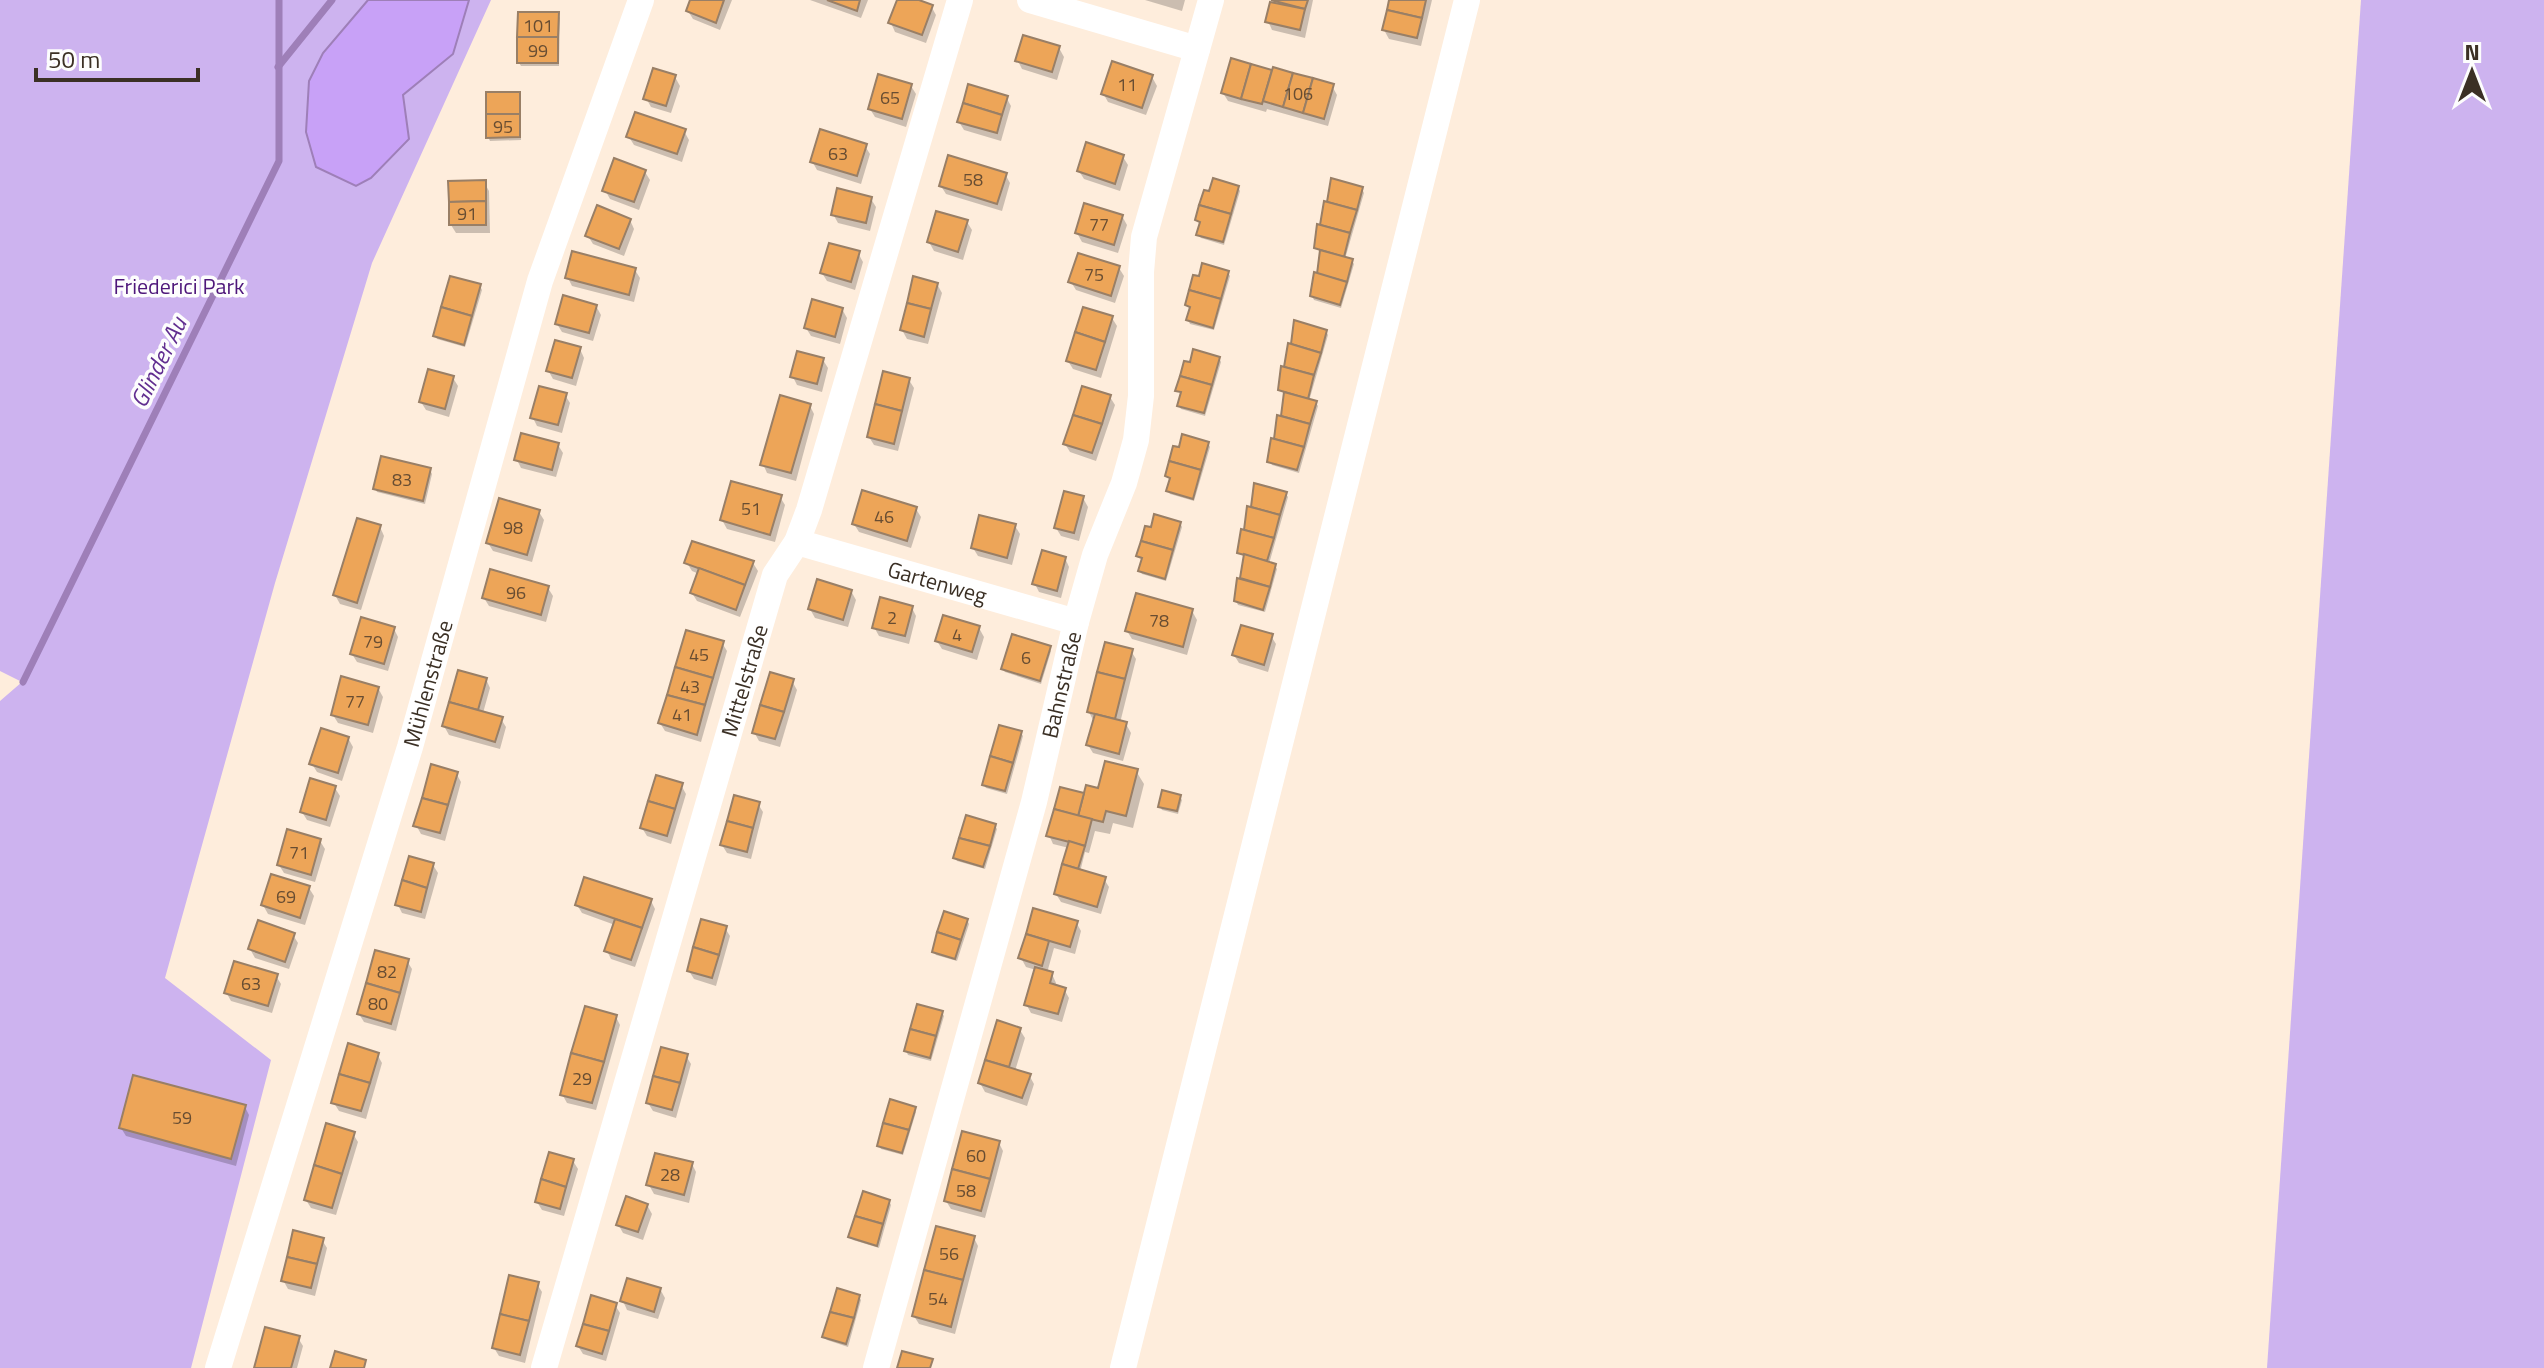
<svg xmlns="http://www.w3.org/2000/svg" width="2544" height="1368" viewBox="0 0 2544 1368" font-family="'Titillium Web',sans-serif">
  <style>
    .green { fill: #cdb3ef }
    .water { fill: #c8a1f7; stroke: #9e7fb8; stroke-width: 2 }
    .shadow { fill: #0003 }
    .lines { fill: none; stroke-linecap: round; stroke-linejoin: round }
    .stream { stroke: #9e7fb8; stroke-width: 7 }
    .building { fill: #eda558; stroke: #997f66; stroke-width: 2 }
    .minor { stroke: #fff; stroke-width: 26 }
    .labels { text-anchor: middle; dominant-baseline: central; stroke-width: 7; stroke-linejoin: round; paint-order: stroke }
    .number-label { font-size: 18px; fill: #684d32 }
    .park-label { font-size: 22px; fill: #4e177a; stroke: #fdfdfd }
    .street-label { font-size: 22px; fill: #3b3025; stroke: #fdfdfd }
    .water-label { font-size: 24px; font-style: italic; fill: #612e90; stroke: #fdfdfd }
  </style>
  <rect width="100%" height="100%" fill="#feeddc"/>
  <g class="green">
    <polygon points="0,0 368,0 323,53 403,95 453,54 469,0 491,0 372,263 275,583 165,978 271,1060 191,1368 0,1368 0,701 22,682 0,671"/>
    <polygon points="2361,0 2544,0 2544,1368 2267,1368"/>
  </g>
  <polygon class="water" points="368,0 469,0 453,54 403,95 409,139 371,178 356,186 316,167 306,132 309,81 323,53"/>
  <g class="shadow">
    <polygon points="692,0 732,0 720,30 693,19 688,11"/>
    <polygon points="810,0 868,0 861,18"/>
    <polygon points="899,0 913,0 931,6 936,15 926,43 895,32 891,23"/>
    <polygon points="1145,0 1185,0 1182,11"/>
    <polygon points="1273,0 1313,0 1305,38 1272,30 1268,21"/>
    <polygon points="1391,0 1432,0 1421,46 1389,39 1384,30"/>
    <polygon points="558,14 560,18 559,66 521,66 519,63"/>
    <polygon points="1059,48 1064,57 1057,80 1022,69 1018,61"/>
    <polygon points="1232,61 1332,86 1337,95 1328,126 1267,109 1266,112 1228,101 1223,93"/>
    <polygon points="675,77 680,86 671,113 651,107 646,98"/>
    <polygon points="1152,77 1157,86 1146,115 1108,102 1103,93"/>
    <polygon points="911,86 916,94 906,127 875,117 870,109"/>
    <polygon points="519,94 521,98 521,140 490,141 488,137"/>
    <polygon points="1006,97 1011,106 1001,141 964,130 959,122"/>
    <polygon points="684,131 689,140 682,162 634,145 629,137"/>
    <polygon points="865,146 870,154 861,184 817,170 812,161"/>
    <polygon points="1123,157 1128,165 1120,191 1084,179 1079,171"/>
    <polygon points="645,172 650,180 639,210 610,199 605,190"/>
    <polygon points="1005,174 1010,183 1002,211 946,194 941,186"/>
    <polygon points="484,182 489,191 490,233 456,233 451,225"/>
    <polygon points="1238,187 1240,191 1224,245 1201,238 1199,235 1202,224 1197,220"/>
    <polygon points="1362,189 1364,193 1345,259 1352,261 1354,264 1341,308 1314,300 1312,296 1321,252 1316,248"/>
    <polygon points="871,199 876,207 870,231 838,223 833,214"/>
    <polygon points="1122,216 1127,225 1118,253 1082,242 1077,233"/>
    <polygon points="630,220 634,229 624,256 593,244 588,236"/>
    <polygon points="967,222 972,230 963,260 934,251 929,242"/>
    <polygon points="858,253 863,262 855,290 827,281 822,273"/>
    <polygon points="1119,268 1124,276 1115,303 1076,290 1071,282"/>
    <polygon points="635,270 640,278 634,302 572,286 568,278"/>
    <polygon points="1228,273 1230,276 1214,330 1190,324 1188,320 1191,309 1187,305"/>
    <polygon points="937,284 942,293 928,344 907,339 902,330"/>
    <polygon points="480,286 482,290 465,347 437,339 435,335"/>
    <polygon points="596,306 601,315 593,341 562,332 557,324"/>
    <polygon points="842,309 847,318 840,344 811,336 806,328"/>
    <polygon points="1112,318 1117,326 1101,378 1073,369 1068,361"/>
    <polygon points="1326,331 1328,335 1309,401 1316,403 1318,406 1299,473 1272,465 1270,461 1285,407 1285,394 1280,390"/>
    <polygon points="580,349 584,358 576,386 553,379 548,370"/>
    <polygon points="1219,358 1221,362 1205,416 1181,409 1179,406 1182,395 1178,391"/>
    <polygon points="823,360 828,368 822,392 797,385 793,377"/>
    <polygon points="453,378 458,386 449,417 426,410 421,402"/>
    <polygon points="909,380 914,388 898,451 874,445 869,437"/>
    <polygon points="565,395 570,403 562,433 537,426 533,418"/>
    <polygon points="1110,397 1115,405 1096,461 1070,452 1065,444"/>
    <polygon points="810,406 814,414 796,481 767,473 763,464"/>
    <polygon points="1208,443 1210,447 1194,501 1170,494 1168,491 1171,480 1167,476"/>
    <polygon points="558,445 563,453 556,477 521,468 517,460"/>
    <polygon points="430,470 432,474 425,504 377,492 375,488"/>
    <polygon points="1286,494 1288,497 1269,564 1275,566 1277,569 1265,612 1238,605 1236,601 1245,570 1245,557 1240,552 1248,521 1246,517 1255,498"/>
    <polygon points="780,497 785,505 775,542 727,529 722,520"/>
    <polygon points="1083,498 1088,507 1079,541 1061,536 1056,528"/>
    <polygon points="916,509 921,517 911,548 859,532 854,524"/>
    <polygon points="539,512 544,520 532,562 493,551 488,543"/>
    <polygon points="1180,523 1182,527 1166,581 1142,574 1140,571 1143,560 1139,556"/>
    <polygon points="1015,526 1020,534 1012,565 978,556 973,548"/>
    <polygon points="380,527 384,536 361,610 340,604 335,595"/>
    <polygon points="1065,558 1069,567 1061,598 1039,592 1035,584"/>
    <polygon points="687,563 753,563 758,571 740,617 697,601 692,593 699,574 692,571"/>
    <polygon points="548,588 553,596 546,622 489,606 484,598"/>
    <polygon points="851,591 856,600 848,627 815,618 810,609"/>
    <polygon points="912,608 916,616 909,644 879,636 874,627"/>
    <polygon points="1192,611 1197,620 1187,655 1132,639 1127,631"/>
    <polygon points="979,628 984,637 977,660 942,649 937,641"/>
    <polygon points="394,629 398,637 388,671 357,662 352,654"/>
    <polygon points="1271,636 1276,644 1268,672 1239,663 1234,655"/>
    <polygon points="722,643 727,651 701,742 665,731 660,723"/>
    <polygon points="1049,648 1051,651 1041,684 1005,672 1003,669"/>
    <polygon points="1131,651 1136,659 1120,723 1126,724 1131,733 1123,761 1093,753 1088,745 1094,722 1089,712"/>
    <polygon points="459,672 486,679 490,688 483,713 501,719 506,727 500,749 449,735 444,726"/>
    <polygon points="792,681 797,690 780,747 759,741 754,732"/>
    <polygon points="378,688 383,697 373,733 338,723 333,715"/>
    <polygon points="1021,733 1023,736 1007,794 986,788 984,785"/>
    <polygon points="348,738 353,747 342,781 317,772 312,764"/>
    <polygon points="1136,771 1144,784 1133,828 1113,823 1110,834 1095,831 1089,853 1085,852 1080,872 1104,879 1109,887 1101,914 1061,902 1056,894 1069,848 1053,844 1049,835 1085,795"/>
    <polygon points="456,773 461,782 445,841 421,834 416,825"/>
    <polygon points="681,785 686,794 671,844 647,836 642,828"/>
    <polygon points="335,788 340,796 330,827 307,820 302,812"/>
    <polygon points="1180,797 1182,800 1178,814 1162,810 1160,806"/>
    <polygon points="758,804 763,812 751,859 727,853 722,845"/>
    <polygon points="995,826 997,829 985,869 957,861 955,857"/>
    <polygon points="320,841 325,849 315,882 284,873 279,865"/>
    <polygon points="433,865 438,873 425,919 402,913 398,905"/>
    <polygon points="309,888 314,896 305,925 268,914 263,905"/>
    <polygon points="651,901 655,909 635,967 611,959 607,951 615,925 582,913 577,905"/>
    <polygon points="1034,910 1076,922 1081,931 1075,954 1054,948 1047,973 1052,974 1056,983 1055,987 1064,989 1069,998 1062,1022 1031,1013 1026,1004 1036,970 1026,967 1021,958"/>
    <polygon points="967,920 969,924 957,961 936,955 934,952"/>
    <polygon points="725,928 730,936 716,986 694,979 689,971"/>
    <polygon points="293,935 298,943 289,969 255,958 250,949"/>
    <polygon points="407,961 412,969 396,1031 364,1022 359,1014"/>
    <polygon points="276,976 281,984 272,1013 231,1001 226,992"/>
    <polygon points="942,1013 944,1016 931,1061 908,1055 906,1051"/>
    <polygon points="616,1017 620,1025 596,1110 567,1103 562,1094"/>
    <polygon points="998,1023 1020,1030 1025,1038 1015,1071 1029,1075 1034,1084 1027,1106 985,1092 980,1083"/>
    <polygon points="377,1054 382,1063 366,1119 339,1111 334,1103"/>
    <polygon points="686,1056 691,1064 676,1118 653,1111 648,1103"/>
    <polygon points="245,1107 249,1115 236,1166 126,1136 121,1128"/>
    <polygon points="914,1108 916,1112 903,1155 881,1149 879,1145"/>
    <polygon points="353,1134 358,1142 336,1215 311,1208 306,1200"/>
    <polygon points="999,1143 1003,1151 985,1218 951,1209 946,1201"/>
    <polygon points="573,1161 578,1169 564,1216 542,1210 537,1202"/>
    <polygon points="692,1164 696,1172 689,1203 654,1194 649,1185"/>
    <polygon points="889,1201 891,1205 879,1248 853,1240 851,1237"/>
    <polygon points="647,1205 652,1214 643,1240 623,1233 618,1224"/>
    <polygon points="974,1238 978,1246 955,1334 919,1324 914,1316"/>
    <polygon points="322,1240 327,1248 315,1296 288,1289 283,1280"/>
    <polygon points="537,1284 542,1292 525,1363 499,1356 494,1348"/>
    <polygon points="660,1289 665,1298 658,1319 627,1310 623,1301"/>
    <polygon points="859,1297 861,1300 848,1347 827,1340 824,1336"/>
    <polygon points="615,1305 620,1313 606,1361 583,1354 578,1346"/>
    <polygon points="298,1338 303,1346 297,1368 256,1368"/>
  </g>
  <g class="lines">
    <g class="stream">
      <polyline points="278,67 332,0"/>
      <polyline points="23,682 279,161 279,0"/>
    </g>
  </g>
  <g class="building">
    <polygon points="690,0 724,0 716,23 686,11"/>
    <polygon points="827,0 860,0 857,11"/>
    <polygon points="897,0 919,0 933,5 922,35 888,23"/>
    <polygon points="1271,0 1308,0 1305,9"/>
    <polygon points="1389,0 1426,0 1422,18 1387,10"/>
    <polygon points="1270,2 1305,9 1300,30 1265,22"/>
    <polygon points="1387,10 1422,18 1417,38 1382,30"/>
    <polygon points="518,12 559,12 558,37 517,37"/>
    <polygon points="1023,35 1060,46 1052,72 1015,61"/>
    <rect x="517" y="37" width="41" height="26"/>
    <polygon points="1231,58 1251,64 1241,99 1221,93"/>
    <polygon points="1112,61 1153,75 1142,108 1101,94"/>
    <polygon points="1251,64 1272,70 1262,104 1241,99"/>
    <polygon points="1273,67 1293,73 1283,107 1263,101"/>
    <polygon points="653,68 676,75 666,106 643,99"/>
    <polygon points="1293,73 1313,78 1303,113 1283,107"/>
    <polygon points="878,74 912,84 902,119 868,109"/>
    <polygon points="1313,78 1334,84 1324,119 1303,113"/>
    <polygon points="968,84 1008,96 1002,115 963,103"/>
    <rect x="486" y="92" width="34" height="22"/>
    <polygon points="963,103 1002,115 997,133 957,122"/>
    <polygon points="635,112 686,129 677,154 626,137"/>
    <polygon points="486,114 520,114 520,137 486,138"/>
    <polygon points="820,129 867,144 857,176 810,162"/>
    <polygon points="1086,142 1124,155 1115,184 1077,171"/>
    <polygon points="948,155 1007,173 997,204 939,186"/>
    <polygon points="614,158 646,170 634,202 602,191"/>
    <polygon points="1213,178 1239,186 1231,214 1199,205 1204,190 1209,191"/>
    <polygon points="1331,178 1363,187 1357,210 1327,202"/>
    <polygon points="486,180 486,201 449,202 448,181"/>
    <polygon points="837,188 872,197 866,223 831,215"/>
    <polygon points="486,201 486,225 449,225 449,202"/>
    <polygon points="1324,201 1357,210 1350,233 1320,225"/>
    <polygon points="1084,203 1123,215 1114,245 1075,233"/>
    <polygon points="597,205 631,219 619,249 585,236"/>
    <polygon points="1199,205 1231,214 1223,242 1196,235 1200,222 1195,220"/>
    <polygon points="936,211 968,220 958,252 927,242"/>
    <polygon points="1317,224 1350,233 1344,257 1314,248"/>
    <polygon points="829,243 860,251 851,282 820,273"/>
    <polygon points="1320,250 1353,259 1347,282 1317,274"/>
    <polygon points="572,251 636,268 629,295 565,278"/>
    <polygon points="1078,253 1120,266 1111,296 1068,282"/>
    <polygon points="1202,263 1229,271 1221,299 1189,290 1193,275 1199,276"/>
    <polygon points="1314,272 1347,282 1340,305 1310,296"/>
    <polygon points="450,276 481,284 472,316 441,307"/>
    <polygon points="913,276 938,283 931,309 907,303"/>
    <polygon points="1189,290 1221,299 1213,328 1186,320 1190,307 1185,305"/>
    <polygon points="563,295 597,305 589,333 555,324"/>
    <polygon points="812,299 843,308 835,337 804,328"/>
    <polygon points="907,303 931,309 924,337 900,330"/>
    <polygon points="441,307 472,316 464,345 433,336"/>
    <polygon points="1083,307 1113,316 1105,342 1075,332"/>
    <polygon points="1294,320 1327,330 1321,353 1291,344"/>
    <polygon points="1075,332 1105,342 1096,370 1066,361"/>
    <polygon points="555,340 581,347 572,378 546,371"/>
    <polygon points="1288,343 1321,353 1314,375 1284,367"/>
    <polygon points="1193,349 1220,357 1212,385 1180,376 1184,361 1190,362"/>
    <polygon points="797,351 824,358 817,384 790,377"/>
    <polygon points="1281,366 1314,375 1308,399 1278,390"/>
    <polygon points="428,369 454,376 445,409 419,402"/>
    <polygon points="883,371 910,378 902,411 875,404"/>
    <polygon points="1180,376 1212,385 1204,413 1177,406 1181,392 1175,391"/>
    <polygon points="539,386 567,393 558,425 530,418"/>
    <polygon points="1082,386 1111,395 1102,424 1073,415"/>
    <polygon points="1284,392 1317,401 1310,424 1281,416"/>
    <polygon points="780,395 811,404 791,473 760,465"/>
    <polygon points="875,404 902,411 894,444 867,437"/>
    <polygon points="1073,415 1102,424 1092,453 1063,444"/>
    <polygon points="1277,415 1310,424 1304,447 1274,439"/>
    <polygon points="521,433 559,443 552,470 514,460"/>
    <polygon points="1182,434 1209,442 1201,470 1169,461 1173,446 1179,447"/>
    <polygon points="1271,438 1304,447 1297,470 1267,462"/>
    <polygon points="381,456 431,468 423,501 373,489"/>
    <polygon points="1169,461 1201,470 1193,499 1166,491 1170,478 1165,476"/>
    <polygon points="731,481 782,495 770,535 720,520"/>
    <polygon points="1254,483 1287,492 1280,515 1251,507"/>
    <polygon points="862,490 917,507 907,541 852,524"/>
    <polygon points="1064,491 1084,496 1074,533 1054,528"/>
    <polygon points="499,498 540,510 527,555 486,543"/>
    <polygon points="1247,506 1280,515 1274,538 1244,530"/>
    <polygon points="1154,514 1181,522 1173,550 1141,541 1145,526 1151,527"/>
    <polygon points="979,515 1016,524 1007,558 971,548"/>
    <polygon points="357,518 381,525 357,603 333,595"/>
    <polygon points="1241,529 1274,538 1267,561 1237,553"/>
    <polygon points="692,541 754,561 745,585 684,563"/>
    <polygon points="1141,541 1173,550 1165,579 1138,571 1142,558 1136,556"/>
    <polygon points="1042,550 1066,557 1057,591 1032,584"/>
    <polygon points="1244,554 1276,564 1270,587 1240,578"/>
    <polygon points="699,568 745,585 736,610 690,593"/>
    <polygon points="490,569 549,586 541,615 482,598"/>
    <polygon points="1237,578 1270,587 1263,610 1234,601"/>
    <polygon points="817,579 852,590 843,620 808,609"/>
    <polygon points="1136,593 1193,609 1183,647 1125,631"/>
    <polygon points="880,597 913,606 905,636 872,628"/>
    <polygon points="943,615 980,626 972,652 935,641"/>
    <polygon points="361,617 395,627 384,664 350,654"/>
    <polygon points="1241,625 1273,634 1264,665 1232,655"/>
    <polygon points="686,630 724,641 713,678 675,667"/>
    <polygon points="1012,634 1051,646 1040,681 1001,669"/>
    <polygon points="1105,642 1133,649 1125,679 1097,672"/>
    <polygon points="675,667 713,678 705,705 667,695"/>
    <polygon points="458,670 487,678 478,710 449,702"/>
    <polygon points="770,672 794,679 784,712 760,705"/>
    <polygon points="1097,672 1125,679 1115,719 1087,712"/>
    <polygon points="341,676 379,687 368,725 331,715"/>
    <polygon points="667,695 705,705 697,735 658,723"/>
    <polygon points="449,702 503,717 495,742 442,726"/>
    <polygon points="760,705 784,712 775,739 752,733"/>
    <polygon points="1095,714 1127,722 1119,754 1086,745"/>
    <polygon points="999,725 1022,731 1013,763 990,756"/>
    <polygon points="321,728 349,737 338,773 309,764"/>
    <polygon points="990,756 1013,763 1005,791 982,785"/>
    <polygon points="1105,761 1138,769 1126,816 1106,811 1103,822 1078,816 1086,785 1098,788"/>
    <polygon points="431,764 458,772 448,805 422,798"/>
    <polygon points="656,775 683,783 675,809 648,801"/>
    <polygon points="310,778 336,786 326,820 300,812"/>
    <polygon points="1060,787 1084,793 1078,816 1054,809"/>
    <polygon points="1162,790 1181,795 1177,811 1158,807"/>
    <polygon points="734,795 760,802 753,828 727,821"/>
    <polygon points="422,798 448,805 440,833 413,826"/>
    <polygon points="648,801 675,809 667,836 640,828"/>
    <polygon points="1054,809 1092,819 1085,846 1046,836"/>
    <polygon points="966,815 996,824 990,846 959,838"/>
    <polygon points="727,821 753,828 747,852 720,845"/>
    <polygon points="287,829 321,839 311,875 277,865"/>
    <polygon points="959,838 990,846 983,867 953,858"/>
    <polygon points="1069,841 1085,846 1078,869 1062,864"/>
    <polygon points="409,856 434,863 427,888 402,880"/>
    <polygon points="1062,864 1106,877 1097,907 1054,894"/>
    <polygon points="271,874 310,886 300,918 261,905"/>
    <polygon points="584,877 652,899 642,928 575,905"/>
    <polygon points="402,880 427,888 421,912 395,905"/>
    <polygon points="1033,908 1078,921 1070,947 1026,934"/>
    <polygon points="944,911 968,919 961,940 937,932"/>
    <polygon points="615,919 642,928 631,960 604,951"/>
    <polygon points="701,919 727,926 719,955 693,947"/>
    <polygon points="258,920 295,933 285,962 248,949"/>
    <polygon points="937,932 961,940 955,959 932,952"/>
    <polygon points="1026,934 1049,941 1042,966 1018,958"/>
    <polygon points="693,947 719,955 712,978 687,971"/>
    <polygon points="375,950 409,959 400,993 366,983"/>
    <polygon points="234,961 278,974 268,1006 224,993"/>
    <polygon points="1035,967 1053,972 1050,983 1066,988 1058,1014 1024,1005"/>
    <polygon points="366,983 400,993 391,1024 357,1014"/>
    <polygon points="917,1004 943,1011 936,1036 910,1029"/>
    <polygon points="585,1006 617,1015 604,1062 571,1053"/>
    <polygon points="997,1020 1021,1028 1009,1067 985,1060"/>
    <polygon points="910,1029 936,1036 930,1058 904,1051"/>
    <polygon points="348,1043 379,1053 370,1083 339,1074"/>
    <polygon points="661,1047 688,1054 680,1083 653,1076"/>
    <polygon points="571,1053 604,1062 592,1103 560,1095"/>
    <polygon points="985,1060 1031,1074 1022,1098 978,1083"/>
    <polygon points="339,1074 370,1083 361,1111 331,1103"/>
    <polygon points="133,1075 246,1105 231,1159 119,1128"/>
    <polygon points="653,1076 680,1083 672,1110 646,1103"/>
    <polygon points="890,1099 916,1107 909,1130 883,1123"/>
    <polygon points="326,1123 355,1132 342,1174 314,1165"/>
    <polygon points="883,1123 909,1130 902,1153 877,1146"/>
    <polygon points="962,1131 1000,1141 990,1179 952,1169"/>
    <polygon points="549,1152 574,1159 566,1187 541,1179"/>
    <polygon points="655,1153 693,1162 684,1195 646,1185"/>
    <polygon points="314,1165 342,1174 332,1208 304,1200"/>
    <polygon points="952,1169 990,1179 981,1211 944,1201"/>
    <polygon points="541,1179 566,1187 560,1209 535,1202"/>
    <polygon points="863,1191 890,1200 883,1224 855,1216"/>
    <polygon points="626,1196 648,1204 638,1232 616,1225"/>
    <polygon points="855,1216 883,1224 877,1246 848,1237"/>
    <polygon points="936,1226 975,1236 963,1280 924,1270"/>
    <polygon points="293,1230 324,1238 317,1264 287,1257"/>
    <polygon points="287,1257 317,1264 311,1288 281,1281"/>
    <polygon points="924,1270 963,1280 951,1327 912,1316"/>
    <polygon points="509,1275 539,1282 529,1321 500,1314"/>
    <polygon points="627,1278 661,1288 654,1312 620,1301"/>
    <polygon points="837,1288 860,1295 854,1318 830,1312"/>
    <polygon points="591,1295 617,1303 609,1331 583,1324"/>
    <polygon points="830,1312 854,1318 846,1344 822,1337"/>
    <polygon points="500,1314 529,1321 520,1355 492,1348"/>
    <polygon points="583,1324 609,1331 602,1354 576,1346"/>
    <polygon points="265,1327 300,1336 291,1368 254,1368"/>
    <polygon points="335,1351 366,1360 364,1368 330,1368"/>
    <polygon points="902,1351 933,1359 930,1368 897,1368"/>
  </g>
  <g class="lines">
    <g class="minor">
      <polyline points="1030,0 1197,49"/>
      <path id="s1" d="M797 542 1076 622"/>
      <path id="s2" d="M218 1368 410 747 540 281 641 0"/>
      <path id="s3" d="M544 1368 775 575 797 542 809 510 960 0"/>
      <path id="s4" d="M876 1368 1034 802 1076 622 1095 555 1124 483 1136 440 1141 396V272L1144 237 1211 0"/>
      <polyline points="1123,1368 1467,0"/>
    </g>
  </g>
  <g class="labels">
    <g class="number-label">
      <text x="538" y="25">101</text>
      <text x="538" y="50">99</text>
      <text x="1127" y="84">11</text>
      <text x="1298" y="93">106</text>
      <text x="890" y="97">65</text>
      <text x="503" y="126">95</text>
      <text x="838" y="153">63</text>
      <text x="973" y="179">58</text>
      <text x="467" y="213">91</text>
      <text x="1099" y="224">77</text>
      <text x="1094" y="274">75</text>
      <text x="402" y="479">83</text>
      <text x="751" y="508">51</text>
      <text x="884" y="516">46</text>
      <text x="513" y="527">98</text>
      <text x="516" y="592">96</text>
      <text x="892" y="617">2</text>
      <text x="1159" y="620">78</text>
      <text x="957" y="634">4</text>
      <text x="373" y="641">79</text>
      <text x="699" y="654">45</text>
      <text x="1026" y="657">6</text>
      <text x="690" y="686">43</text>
      <text x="355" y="701">77</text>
      <text x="682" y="714">41</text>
      <text x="299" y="852">71</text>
      <text x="286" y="896">69</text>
      <text x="387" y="971">82</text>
      <text x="251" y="983">63</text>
      <text x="378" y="1003">80</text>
      <text x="582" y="1078">29</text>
      <text x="182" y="1117">59</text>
      <text x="976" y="1155">60</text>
      <text x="670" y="1174">28</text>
      <text x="966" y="1190">58</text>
      <text x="949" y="1253">56</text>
      <text x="938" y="1298">54</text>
    </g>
    <g class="park-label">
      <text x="179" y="286">Friederici Park</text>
    </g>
    <g class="street-label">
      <text stroke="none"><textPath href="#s1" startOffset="146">Gartenweg</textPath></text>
      <text stroke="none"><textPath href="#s3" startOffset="716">Mittelstraße</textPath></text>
      <text stroke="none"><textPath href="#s2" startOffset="716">Mühlenstraße</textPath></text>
      <text stroke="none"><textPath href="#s4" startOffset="708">Bahnstraße</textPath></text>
    </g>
    <g class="water-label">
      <text transform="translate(158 362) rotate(-64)">Glinder Au</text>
    </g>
  </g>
  <g transform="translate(2472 72)" stroke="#fdfdfd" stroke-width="6" paint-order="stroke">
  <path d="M0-6L14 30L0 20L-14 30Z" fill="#3b3025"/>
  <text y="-12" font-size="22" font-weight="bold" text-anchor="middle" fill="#3b3025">N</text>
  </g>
  <path d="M36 68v12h162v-12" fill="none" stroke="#3b3025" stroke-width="4"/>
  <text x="48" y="68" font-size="24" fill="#3b3025" stroke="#fdfdfd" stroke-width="6" paint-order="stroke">50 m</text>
</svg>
